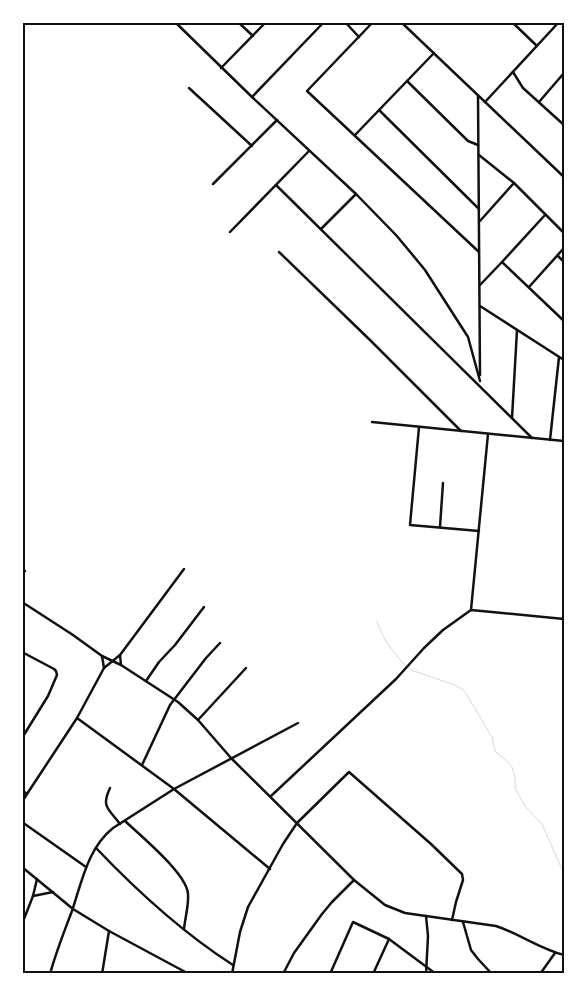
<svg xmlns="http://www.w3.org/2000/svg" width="587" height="996" viewBox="0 0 587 996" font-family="Manrope,sans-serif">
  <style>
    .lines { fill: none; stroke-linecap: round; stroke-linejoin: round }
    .stream { stroke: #d9d9d9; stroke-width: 1 }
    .minor { stroke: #111; stroke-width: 2.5 }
    .neatline { fill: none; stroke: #111; stroke-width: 2 }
  </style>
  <rect width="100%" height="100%" fill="#fff"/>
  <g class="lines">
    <polyline class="stream" points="377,621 381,632 387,643 401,661 411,670 452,684 464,690 489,732 492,737 495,751 508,762 512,767 515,777 515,788 525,806 542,824 564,874"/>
    <g class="minor">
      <polyline points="175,22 252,97 356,194 396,235 411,253 425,270 468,337 480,381"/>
      <polyline points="238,22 253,36"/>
      <polyline points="345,22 359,37"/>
      <polyline points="373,22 307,91 479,252"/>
      <polyline points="401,22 564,177"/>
      <polyline points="512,22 537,46"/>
      <polyline points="221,68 266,22"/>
      <polyline points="513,72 523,88 564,125"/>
      <polyline points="407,81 468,141 478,145"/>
      <polyline points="189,88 252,146"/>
      <polyline points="478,96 480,375"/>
      <polyline points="252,97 324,22"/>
      <polyline points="485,102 559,22"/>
      <polyline points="539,102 564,73"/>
      <polyline points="379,110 479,209"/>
      <polyline points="355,135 434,53"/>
      <polyline points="479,155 514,183 564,233"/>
      <polyline points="213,184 277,120"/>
      <polyline points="276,185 532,438"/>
      <polyline points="480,221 514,183"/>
      <polyline points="321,229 356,194"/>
      <polyline points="230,232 309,151"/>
      <polyline points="279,252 370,340 461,431"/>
      <polyline points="558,256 564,262"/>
      <polyline points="502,262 564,321"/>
      <polyline points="480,285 502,262 545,215"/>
      <polyline points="529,287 564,248"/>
      <polyline points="480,306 564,360"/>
      <polyline points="512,418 517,330"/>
      <polyline points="372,422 564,441"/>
      <polyline points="419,427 410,525 479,531"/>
      <polyline points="550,440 559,357"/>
      <polyline points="440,527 443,483"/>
      <polyline points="22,573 25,571"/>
      <path d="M22 602 73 635 102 656 121 665 178 702 198 720 231 758 354 880 385 905 405 913 496 926C520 934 540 949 564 955"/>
      <polyline points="471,610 488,434"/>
      <polyline points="22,652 54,669 56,671 57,675 48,696 22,738"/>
      <polyline points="120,655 121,665"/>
      <polyline points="104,668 120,655 184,569"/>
      <polyline points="146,681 159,662 175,645 204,607"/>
      <polyline points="77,718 174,789 270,869"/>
      <polyline points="198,720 246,668"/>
      <polyline points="142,765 170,705 206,658 220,643"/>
      <path d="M110 788C101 807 108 808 120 824"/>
      <polyline points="22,790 27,794"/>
      <polyline points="271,796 396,679 424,648 443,630 471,610 564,619"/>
      <polyline points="22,802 27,794 77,718 104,668 102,656"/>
      <path d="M125 821C141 836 187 874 188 894 189 905 185 918 184 929"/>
      <polyline points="22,822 86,867"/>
      <path d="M96 848C137 891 183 933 233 965"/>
      <polyline points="22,867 73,909 109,931 189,974"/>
      <polyline points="33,896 53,892"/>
      <polyline points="426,916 428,936 426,974"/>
      <polyline points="463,922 471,950 478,959 492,974"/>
      <polyline points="22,924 33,896 37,879"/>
      <path d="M50 974C56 952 64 932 72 911 82 881 88 848 113 828L174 789 298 723"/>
      <polyline points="102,974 109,931"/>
      <polyline points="232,974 240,932 248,907 283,844 297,823 349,772 431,844 462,874 463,880 456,902 452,920"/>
      <polyline points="283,974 294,953 322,914 332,902 354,880"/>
      <polyline points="330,974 353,922 389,939 436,974"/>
      <polyline points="373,974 389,939"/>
      <polyline points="540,974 555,953"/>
    </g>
  </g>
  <rect width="587" height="996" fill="none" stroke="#ffffff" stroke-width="48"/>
  <rect x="24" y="24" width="539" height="948" class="neatline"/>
</svg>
